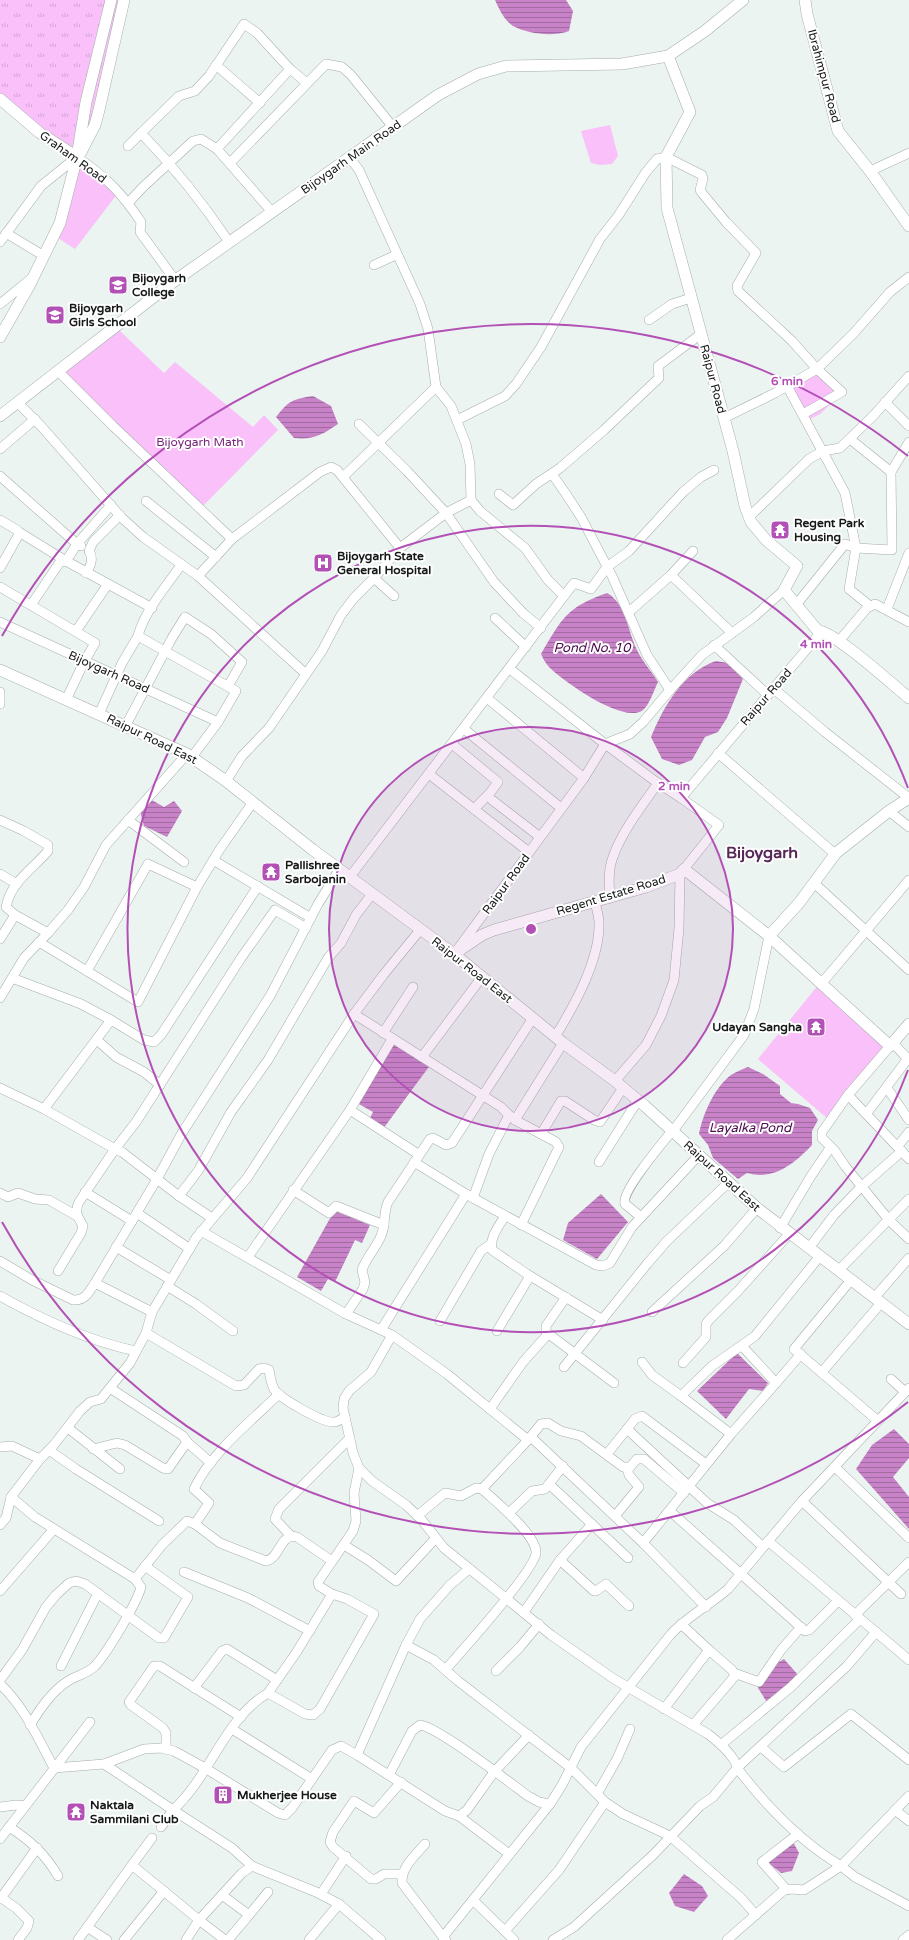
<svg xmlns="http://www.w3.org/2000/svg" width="909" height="1940" viewBox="0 0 909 1940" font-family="'Varela Round',sans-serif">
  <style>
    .grass { fill: url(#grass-tufts) }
    .park { fill: #f9c0f9 }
    .water { fill: url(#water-rules) }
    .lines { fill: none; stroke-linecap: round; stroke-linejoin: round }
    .minor-casing { stroke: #a5aeaa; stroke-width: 10 }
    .tertiary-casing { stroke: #a5aeaa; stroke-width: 12 }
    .minor { stroke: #fff; stroke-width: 9 }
    .tertiary { stroke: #fff; stroke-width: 11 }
    .ring { fill: none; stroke: #b350b6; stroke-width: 2 }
    .labels { text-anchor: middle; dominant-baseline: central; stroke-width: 4; stroke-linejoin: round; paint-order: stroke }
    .street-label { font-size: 12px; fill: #161918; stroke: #fff }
    .poi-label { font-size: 12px; font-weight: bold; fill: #161918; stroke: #fff; text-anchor: start }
    .park-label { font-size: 12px; fill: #752378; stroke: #fff }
    .water-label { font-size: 13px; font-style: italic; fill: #49094c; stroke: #fff }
    .district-label { font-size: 16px; font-weight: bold; fill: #572758; stroke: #fff }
    .centre { fill: #b350b6; stroke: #fff; stroke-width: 2 }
    .ring-label { font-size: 12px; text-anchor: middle; font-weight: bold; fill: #b350b6; stroke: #fff; stroke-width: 4; stroke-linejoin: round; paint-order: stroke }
  </style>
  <defs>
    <pattern id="grass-tufts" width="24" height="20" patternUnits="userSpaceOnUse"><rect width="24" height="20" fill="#f9c0f9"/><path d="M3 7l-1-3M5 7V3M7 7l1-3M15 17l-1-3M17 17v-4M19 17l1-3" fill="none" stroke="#d5a4d5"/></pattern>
    <pattern id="water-rules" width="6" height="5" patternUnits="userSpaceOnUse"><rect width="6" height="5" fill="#c883c8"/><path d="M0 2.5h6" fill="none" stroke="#a16aa1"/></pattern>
  </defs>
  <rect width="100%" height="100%" fill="#ebf4f0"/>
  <polygon class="grass" points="0,0 119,0 96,107 77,158 0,104"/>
  <g class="park">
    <polygon points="610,125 618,156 612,164 600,165 591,163 581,131"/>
    <polygon points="79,164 98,176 118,193 75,249 58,238"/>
    <polygon points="118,329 164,373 175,362 253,427 264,415 278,430 202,507 64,373"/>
    <polygon points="819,369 841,394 820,414 808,420 791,388"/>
    <polygon points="819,984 888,1048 828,1119 758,1059"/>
  </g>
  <g class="water">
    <path d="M495 0H566L573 11 569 31C553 37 528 34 513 26 504 20 499 9 495 0Z"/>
    <path d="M313 396 331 406 338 424C322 435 313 440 294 438L276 417C288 401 293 399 313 396Z"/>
    <path d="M607 593C626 603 628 633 638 652 643 662 652 672 658 682 654 690 650 704 643 710 624 725 563 681 549 667 545 663 543 658 541 654 562 618 567 607 607 593Z"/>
    <path d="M716 661 728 663 743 679 727 718 718 732 705 737 692 760 679 765 662 759 651 737C664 706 683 672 716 661Z"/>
    <polygon points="150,799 164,807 174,801 182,811 167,837 144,826 140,811"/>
    <polygon points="395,1042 431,1064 383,1129 369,1120 373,1112 357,1103"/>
    <path d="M748 1067 763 1074 780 1086V1094L791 1103 798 1104 810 1108 818 1120 812 1131V1145C795 1163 774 1181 747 1173L738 1179 713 1158 708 1145 699 1134C703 1114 714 1088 731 1075 736 1072 742 1069 748 1067Z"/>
    <polygon points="601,1194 628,1222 597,1259 563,1240 568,1223"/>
    <polygon points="338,1212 370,1225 362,1243 355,1240 335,1282 328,1279 321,1291 297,1277 333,1213"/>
    <polygon points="737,1353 768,1383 763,1391 749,1389 726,1419 697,1391"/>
    <polygon points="894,1429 909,1444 909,1458 893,1477 909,1497 909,1529 856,1469 872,1445"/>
    <polygon points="784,1659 799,1676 768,1704 758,1688 772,1666"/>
    <polygon points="792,1840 799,1853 792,1871 781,1873 767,1862"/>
    <polygon points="684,1874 702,1886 708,1896 694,1912 675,1906 669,1893"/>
  </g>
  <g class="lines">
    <defs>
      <g id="minor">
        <polyline points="216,65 260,103"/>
        <polyline points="128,146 141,133"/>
        <polyline points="230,163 326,64 342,67 351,75 393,127"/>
        <polyline points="870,171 909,153"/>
        <polyline points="128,203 143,187 193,141 201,139 217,149"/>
        <polyline points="272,212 217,149 290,69"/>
        <polyline points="6,233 44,256"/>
        <path d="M0 242 41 186 77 157C107 178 121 192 141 222L140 232 175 280"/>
        <path d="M229 242C203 203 174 167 141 133L179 96 195 91 209 76 244 24 257 33 290 69 307 83"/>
        <polyline points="374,265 396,255"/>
        <polyline points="0,304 33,277"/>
        <polyline points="649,320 672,304 691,298"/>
        <polyline points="58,371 113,426 232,539"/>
        <polyline points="787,386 845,493 856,548 849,589 870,606"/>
        <polyline points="885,402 909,426"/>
        <polyline points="18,403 41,426 121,517 143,537 198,576 306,674"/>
        <polyline points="724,418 775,393 817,369 853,334 890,292 909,277"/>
        <polyline points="457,420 505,396 516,384 541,347 600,239 618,216 646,172 657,159 666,157 702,175 703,179 700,190 702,193 726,222 756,253 737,286 738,291 792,341 817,369 842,392 803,414"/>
        <polyline points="359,424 407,471 446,513 494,582 523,613 541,628"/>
        <polyline points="0,449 35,419"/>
        <polyline points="891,472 909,442"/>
        <polyline points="552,474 566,494 581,517 612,576 647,655 670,690 702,655 754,617 784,590"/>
        <polyline points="0,476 77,544 66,561 152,608"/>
        <polyline points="343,477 436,387"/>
        <polyline points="499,494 513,505 536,484 560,468 604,430 659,378 658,366 701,334"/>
        <polyline points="146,501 216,557"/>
        <polyline points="749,517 809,459 823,451 840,448 873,416 909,376"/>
        <polyline points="0,520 17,530 19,534 0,568"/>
        <polyline points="19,532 66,561"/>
        <polyline points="81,546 77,544 111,505"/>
        <path d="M86 573C91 566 94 559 89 551L93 542 120 515"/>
        <polyline points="671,575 732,633"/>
        <polyline points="198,576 232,539 320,472 331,467 337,470 400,548"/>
        <polyline points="374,578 394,596"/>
        <polyline points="0,587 95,643 84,662 66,700"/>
        <polyline points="564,596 574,583 591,589 607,567 629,551 683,492 701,477 714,470"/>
        <polyline points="31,605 60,562 66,561"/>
        <polyline points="796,605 845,544 856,548 892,550 891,472 850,439"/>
        <polyline points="887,609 909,553"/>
        <polyline points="629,612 671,575 693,551"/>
        <polyline points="495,618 526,647"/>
        <polyline points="0,622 218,722"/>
        <polyline points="76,631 108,584"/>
        <polyline points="138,636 236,691 218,722 192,757"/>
        <polyline points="839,641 867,608 875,604 909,622"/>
        <polyline points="714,645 768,695"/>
        <polyline points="510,669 605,744 630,734 643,722 670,690"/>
        <polyline points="773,688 825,732 909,798"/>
        <polyline points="0,692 0,704"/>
        <polyline points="487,698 584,778"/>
        <path d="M99 714 122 663 138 636C145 610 166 587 181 565"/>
        <polyline points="125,727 172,638 185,617 211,634 242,662 228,686"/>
        <polyline points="464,729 561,808"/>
        <polyline points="452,744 498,782 490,793 474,809"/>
        <polyline points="718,753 835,854"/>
        <polyline points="429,774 529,852"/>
        <polyline points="226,781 242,756 269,728 322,651 341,615 354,598 374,578 400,548 446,513 471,500"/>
        <polyline points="681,798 719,825 684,869"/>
        <polyline points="492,800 540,837"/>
        <polyline points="889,811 909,827"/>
        <path d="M0 820 24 831 48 845V851C34 868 11 881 6 907L15 915 48 933 24 958 0 998"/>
        <polyline points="128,820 184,862"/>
        <polyline points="213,860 311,918"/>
        <polyline points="0,874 17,884"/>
        <polyline points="349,878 564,596 548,580 525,548 480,511 471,500 470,464 466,444 451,406 436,387 428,329 420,304 359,170 350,158"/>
        <polyline points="814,883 909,970"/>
        <path d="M610 897C609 884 608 870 613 857 622 831 642 806 658 783"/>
        <polyline points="48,933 68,910 84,887 106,845 187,754"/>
        <polyline points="0,939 15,915"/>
        <polyline points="39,942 138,1002 197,887 220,849 253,802"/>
        <polyline points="457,950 584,778 605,744 655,781 681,798 822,631"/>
        <polyline points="87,971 148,864 197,887"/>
        <polyline points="12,978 81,1004 111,1020"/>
        <polyline points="821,984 909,880"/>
        <polyline points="354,1014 501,1107 509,1115"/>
        <polyline points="383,1033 413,987"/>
        <path d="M555 1037C574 1006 600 960 599 923 599 916 596 908 595 901"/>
        <polyline points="97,1040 116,1057 144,1072 160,1085"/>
        <polyline points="890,1046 848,1095 822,1132 822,1138 835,1151 845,1166 889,1220 909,1239"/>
        <polyline points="422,1057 482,977"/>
        <polyline points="615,1081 646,1045 661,1016 674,980 679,928 680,874"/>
        <polyline points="0,1088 44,1109"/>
        <polyline points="887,1088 909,1120"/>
        <polyline points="848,1095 909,1159"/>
        <polyline points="350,1110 418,1154"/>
        <polyline points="867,1113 906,1061 906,1057 893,1043"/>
        <polyline points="515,1120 556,1142 559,1147 521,1225"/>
        <polyline points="673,1131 744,1035 754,1009 769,936"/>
        <polyline points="541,1134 561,1101 565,1101 594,1120 600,1122 623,1088"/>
        <polyline points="898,1146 909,1132"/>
        <polyline points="414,1162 466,1194"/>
        <polyline points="599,1162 638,1100"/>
        <polyline points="293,1190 329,1213 336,1206 384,1225"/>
        <polyline points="85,1192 132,1221"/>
        <polyline points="0,1193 8,1197 18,1193 35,1199 49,1200 77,1216"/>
        <polyline points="179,1196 198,1171 231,1112 268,1060 328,958 341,943 356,915 372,894"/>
        <polyline points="473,1198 596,1265 603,1266 610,1263 632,1227 699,1155"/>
        <polyline points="137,1213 190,1249"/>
        <path d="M505 1216C499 1226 489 1238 492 1250L527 1274 603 1320"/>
        <path d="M641 1217 625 1204C620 1193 663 1142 672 1131"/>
        <polyline points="212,1218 179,1196 122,1152 115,1149 136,1122 241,958 275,910 306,928"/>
        <polyline points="780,1228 811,1176 830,1148"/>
        <polyline points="201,1231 346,1314 392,1335 447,1374 528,1440 541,1424 548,1423 561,1431 581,1436 623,1467 630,1467 637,1459 644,1459 684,1493"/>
        <polyline points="116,1247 171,1280"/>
        <polyline points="809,1248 834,1215 861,1187 902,1151"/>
        <polyline points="248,1257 350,1110 392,1039"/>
        <path d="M0 1261 32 1280 73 1300C85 1301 89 1292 95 1283"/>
        <polyline points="839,1270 909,1199"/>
        <path d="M58 1271 81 1233 83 1226C78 1217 74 1212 79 1202L115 1149 44 1109 111 1020 144 1040 154 1042 161 1035 258 886"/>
        <polyline points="851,1280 794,1349 878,1421"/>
        <polyline points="167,1286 196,1304 233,1331"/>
        <path d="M0 1296C43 1320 88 1341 136 1351"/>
        <polyline points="566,1297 546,1326 546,1332 614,1383"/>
        <polyline points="875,1297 909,1258"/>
        <polyline points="152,1312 95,1283 157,1179 182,1133 270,996 318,904 339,870"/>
        <polyline points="652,1312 724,1246 757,1208"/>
        <path d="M346 1314 363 1289 365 1282 362 1270C366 1258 376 1248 381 1236 386 1225 383 1213 388 1202L430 1139 433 1138 446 1145 452 1143 533 1018"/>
        <polyline points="440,1321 481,1251 491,1244"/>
        <polyline points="381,1330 466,1194 473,1198 489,1154 509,1115 515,1120 563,1043"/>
        <polyline points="497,1331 530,1276"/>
        <path d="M146 1333 236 1386 244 1385 259 1369 264 1368 269 1370C270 1376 271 1383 274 1389 279 1398 323 1423 334 1422 337 1422 342 1419 345 1417"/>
        <path d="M392 1335 371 1372 349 1391 344 1399 343 1408 353 1453 359 1468 372 1481 406 1505 421 1519 444 1548 551 1635 614 1679 708 1734C717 1741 726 1748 732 1757 736 1762 737 1768 741 1773 769 1809 803 1843 841 1866L909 1796"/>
        <polyline points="642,1362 652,1375 681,1396"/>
        <polyline points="683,1363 706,1337 706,1324 709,1320 738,1291 789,1234"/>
        <polyline points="564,1367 647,1264 667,1241 728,1183"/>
        <polyline points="822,1372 881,1303"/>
        <polyline points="891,1379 905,1392"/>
        <polyline points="776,1383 801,1354"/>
        <polyline points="490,1409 523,1362 548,1334"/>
        <polyline points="68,1428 120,1469"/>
        <polyline points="627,1429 707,1503 734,1520 763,1547"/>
        <polyline points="731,1434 776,1383 742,1346"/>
        <polyline points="531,1437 643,1543"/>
        <polyline points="187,1442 211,1463"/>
        <polyline points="0,1447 12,1446 40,1459"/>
        <polyline points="93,1449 117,1443 125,1445 163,1468 168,1469 187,1442 183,1436 110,1388"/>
        <polyline points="49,1450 76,1469 159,1521"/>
        <polyline points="607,1454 635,1419 642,1416 706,1464"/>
        <polyline points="835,1467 909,1538"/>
        <polyline points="549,1484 628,1558"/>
        <path d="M11 1497 35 1517 135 1579 141 1587C137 1603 107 1653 95 1666 87 1674 77 1675 68 1681 52 1691 40 1709 30 1725"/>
        <polyline points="802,1501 901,1594"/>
        <polyline points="670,1511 805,1631 809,1630 838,1601"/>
        <polyline points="509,1513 532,1491 545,1489 563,1466"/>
        <polyline points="417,1516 445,1493 461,1496 476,1488 482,1489"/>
        <polyline points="615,1516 639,1487 629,1475 627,1468"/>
        <path d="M195 1524 209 1503 194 1489C211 1453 250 1422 279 1394"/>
        <polyline points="0,1525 6,1518 11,1497 40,1459 53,1446 80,1411 90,1402 101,1399 130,1363 146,1333 152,1312 196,1238 247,1178 354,1014 384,974 420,930"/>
        <polyline points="291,1536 275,1519 279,1509 350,1438"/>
        <polyline points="768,1541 909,1660"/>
        <polyline points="344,1545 368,1560 396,1581 435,1539"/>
        <polyline points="560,1560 594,1591 596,1591 606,1584 629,1606"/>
        <polyline points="184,1572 248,1598 310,1631"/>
        <path d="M135 1579 162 1545 187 1521 195 1524 220 1543 266 1561C279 1558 279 1540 291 1536L297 1537 332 1561"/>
        <polyline points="0,1591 54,1529"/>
        <polyline points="332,1594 319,1586 318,1582 353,1531 356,1521 354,1493 359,1468"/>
        <polyline points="706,1607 643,1543 731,1434 681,1396 712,1366 755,1336 820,1256"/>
        <polyline points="524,1612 560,1560 592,1524"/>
        <polyline points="855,1615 909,1562"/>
        <polyline points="406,1645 434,1660 458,1681 571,1768 605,1802 623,1814 670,1836 741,1898 756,1915"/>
        <polyline points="61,1666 98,1593"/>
        <path d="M446 1669C461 1652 535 1570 536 1553 537 1535 495 1501 482 1489L528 1440"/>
        <polyline points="496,1671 520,1647 539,1624"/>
        <polyline points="734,1673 759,1682 781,1650 801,1627"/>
        <polyline points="0,1680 22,1650 46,1607 56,1595 69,1583 76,1581 85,1584 159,1638 164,1638 188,1597 145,1566"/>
        <path d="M0 1684C24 1706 39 1740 54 1768L104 1764 144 1749 161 1748 174 1751 205 1768 278 1813 285 1815 292 1808 332 1750 341 1746 357 1755 406 1645 420 1619 450 1585 469 1569"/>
        <polyline points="194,1688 222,1651 227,1649 277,1680"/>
        <path d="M268 1693 296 1653 332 1594 347 1599 374 1614 320 1709 313 1715 305 1714 268 1693C224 1719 210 1777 173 1810L232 1848 252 1866 316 1892 339 1904 381 1940"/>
        <polyline points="664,1709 709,1650 681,1624"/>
        <polyline points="693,1725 735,1676 732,1670 709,1650"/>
        <polyline points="232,1729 312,1779"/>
        <polyline points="722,1744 791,1687 860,1619"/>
        <polyline points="761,1747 784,1767 851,1714 909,1760"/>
        <polyline points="166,1749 166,1733 163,1728 131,1705 129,1702 154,1666 160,1666 241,1717"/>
        <polyline points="357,1755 445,1811 459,1816 509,1854"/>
        <polyline points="104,1764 173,1810 161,1827"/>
        <path d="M389 1775 412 1731 420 1725C438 1727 509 1782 528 1796L539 1802 550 1804"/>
        <polyline points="401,1782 374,1813 354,1801 333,1832 330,1842 333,1847 371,1879 376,1879 384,1874 401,1874"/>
        <polyline points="597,1794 617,1759 630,1729"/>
        <polyline points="0,1807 16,1805 24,1806"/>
        <polyline points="895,1810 909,1821"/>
        <polyline points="459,1816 467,1810 494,1772 529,1735"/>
        <path d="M9 1827C30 1840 45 1854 58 1876"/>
        <polyline points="0,1839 90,1722"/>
        <path d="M425 1844C415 1856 401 1867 402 1883L443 1937"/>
        <polyline points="132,1865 152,1838"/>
        <polyline points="787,1890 762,1862 798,1834"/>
        <polyline points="321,1894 346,1856"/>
        <polyline points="222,1895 249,1915 228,1940"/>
        <polyline points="0,1897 16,1908 29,1921 27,1928 18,1940"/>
        <polyline points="1,1898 37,1848"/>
        <polyline points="473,1900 514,1940"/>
        <polyline points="249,1915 268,1892"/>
        <polyline points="87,1927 107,1940"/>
        <polyline points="505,1931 559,1870 605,1802"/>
        <polyline points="78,1940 132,1865 199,1920 242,1873 252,1866"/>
        <polyline points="124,1940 164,1891"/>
        <polyline points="186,1940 199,1920 225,1940"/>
        <polyline points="309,1940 339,1904"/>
        <path d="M446 1940 443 1937 550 1804 562 1785 581 1747 671 1634C688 1616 710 1605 728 1589L802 1501 909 1388"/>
        <polyline points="553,1940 574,1927 653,1855 700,1806 713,1797 738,1767 847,1666 876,1632"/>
        <polyline points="727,1940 784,1890 791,1889 804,1890 841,1866 855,1877 909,1906"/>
        <polyline points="903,1940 909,1935"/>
      </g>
      <g id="tertiary">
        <polyline points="805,0 807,14 838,131 870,171 909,226"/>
        <path d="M668 56 690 112 666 157 667 208 733 451 745 506 751 522 766 540 797 566 784 590 818 631C834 631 893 685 909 698"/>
        <polyline points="0,99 40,133 77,157"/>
        <polyline points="81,152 95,125 99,110 124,0"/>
        <polyline points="0,337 29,286 60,223 77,157 86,102 111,0"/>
        <polyline points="0,416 173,282 438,95 478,74 506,66 622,64 668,56 705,31 743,0"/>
        <polyline points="0,670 187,754 226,781 313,850 454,954 563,1043 615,1081 645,1106 757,1208 909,1324"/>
        <polyline points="769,936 799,903 836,853 889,811 909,798"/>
        <polyline points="454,954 482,935 494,930 646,887 680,874 684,869 769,936 890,1046 909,1024"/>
      </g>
    </defs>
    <use href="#minor" class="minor-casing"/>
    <use href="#tertiary" class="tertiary-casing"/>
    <use href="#minor" class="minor"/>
    <use href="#tertiary" class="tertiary"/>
  </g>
  <circle cx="531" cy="929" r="202" fill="#b350b6" fill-opacity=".12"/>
  <g class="ring">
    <circle cx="531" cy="929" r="202"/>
    <path d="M908 1070A403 403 0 1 1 908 788"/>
    <path d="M908 1402A605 605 0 0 1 2 1222M2 636A605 605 0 0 1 908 456"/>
  </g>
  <defs>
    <symbol id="university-square" viewBox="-11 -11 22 22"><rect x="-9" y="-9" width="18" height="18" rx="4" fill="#b350b6" stroke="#fff"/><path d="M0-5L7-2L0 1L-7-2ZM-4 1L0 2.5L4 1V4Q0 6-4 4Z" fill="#fff"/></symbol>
    <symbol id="temple-square" viewBox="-11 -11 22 22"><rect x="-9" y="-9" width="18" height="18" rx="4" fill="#b350b6" stroke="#fff"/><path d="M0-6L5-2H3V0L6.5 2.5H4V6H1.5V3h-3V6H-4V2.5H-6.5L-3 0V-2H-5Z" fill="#fff"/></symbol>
    <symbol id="hospital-square" viewBox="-11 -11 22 22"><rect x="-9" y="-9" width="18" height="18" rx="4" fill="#b350b6" stroke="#fff"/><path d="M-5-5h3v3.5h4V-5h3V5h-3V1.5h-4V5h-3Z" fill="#fff"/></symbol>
    <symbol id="building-square" viewBox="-11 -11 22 22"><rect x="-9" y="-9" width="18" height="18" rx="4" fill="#b350b6" stroke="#fff"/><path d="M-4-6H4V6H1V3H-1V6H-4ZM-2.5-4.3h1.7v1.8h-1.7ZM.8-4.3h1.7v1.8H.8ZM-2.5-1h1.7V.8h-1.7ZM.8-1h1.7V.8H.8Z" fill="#fff"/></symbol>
  </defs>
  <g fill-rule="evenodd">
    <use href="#university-square" x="107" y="274" width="22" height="22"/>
    <use href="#university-square" x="44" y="304" width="22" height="22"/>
    <use href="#temple-square" x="769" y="519" width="22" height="22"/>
    <use href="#hospital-square" x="312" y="552" width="22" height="22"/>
    <use href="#temple-square" x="260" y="861" width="22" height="22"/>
    <use href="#temple-square" x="805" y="1016" width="22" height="22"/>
    <use href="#building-square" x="212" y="1784" width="22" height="22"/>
    <use href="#temple-square" x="65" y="1801" width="22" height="22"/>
  </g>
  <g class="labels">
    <g class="street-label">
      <text transform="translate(824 76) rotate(75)">Ibrahimpur Road</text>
      <text transform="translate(73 157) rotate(36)">Graham Road</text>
      <text transform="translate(351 157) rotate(-35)">Bijoygarh Main Road</text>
      <text transform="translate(713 379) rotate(75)">Raipur Road</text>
      <text transform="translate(109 672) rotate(24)">Bijoygarh Road</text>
      <text transform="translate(766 697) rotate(-49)">Raipur Road</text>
      <text transform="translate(152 739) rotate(26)">Raipur Road East</text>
      <text transform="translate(506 884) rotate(-54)">Raipur Road</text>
      <text transform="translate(611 895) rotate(-17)">Regent Estate Road</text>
      <text transform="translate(472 970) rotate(38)">Raipur Road East</text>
      <text transform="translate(722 1176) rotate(42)">Raipur Road East</text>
    </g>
    <g class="poi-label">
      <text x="132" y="278">Bijoygarh<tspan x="132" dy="14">College</tspan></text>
      <text x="69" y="308">Bijoygarh<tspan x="69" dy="14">Girls School</tspan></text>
      <text x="794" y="523">Regent Park<tspan x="794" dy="14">Housing</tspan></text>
      <text x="337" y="556">Bijoygarh State<tspan x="337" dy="14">General Hospital</tspan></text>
      <text x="285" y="865">Pallishree<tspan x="285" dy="14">Sarbojanin</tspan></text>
      <text x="802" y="1027" text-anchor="end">Udayan Sangha</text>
      <text x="237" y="1795">Mukherjee House</text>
      <text x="90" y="1805">Naktala<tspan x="90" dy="14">Sammilani Club</tspan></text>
    </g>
    <g class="park-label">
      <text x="200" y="442">Bijoygarh Math</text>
    </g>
    <g class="water-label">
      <text x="592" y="648">Pond No. 10</text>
      <text x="750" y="1128">Layalka Pond</text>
    </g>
    <g class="district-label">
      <text x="762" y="853">Bijoygarh</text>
    </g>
  </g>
  <circle cx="531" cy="929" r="6" class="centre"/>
  <g class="ring-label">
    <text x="787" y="385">6 min</text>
    <text x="816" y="648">4 min</text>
    <text x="674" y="790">2 min</text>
  </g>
</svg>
